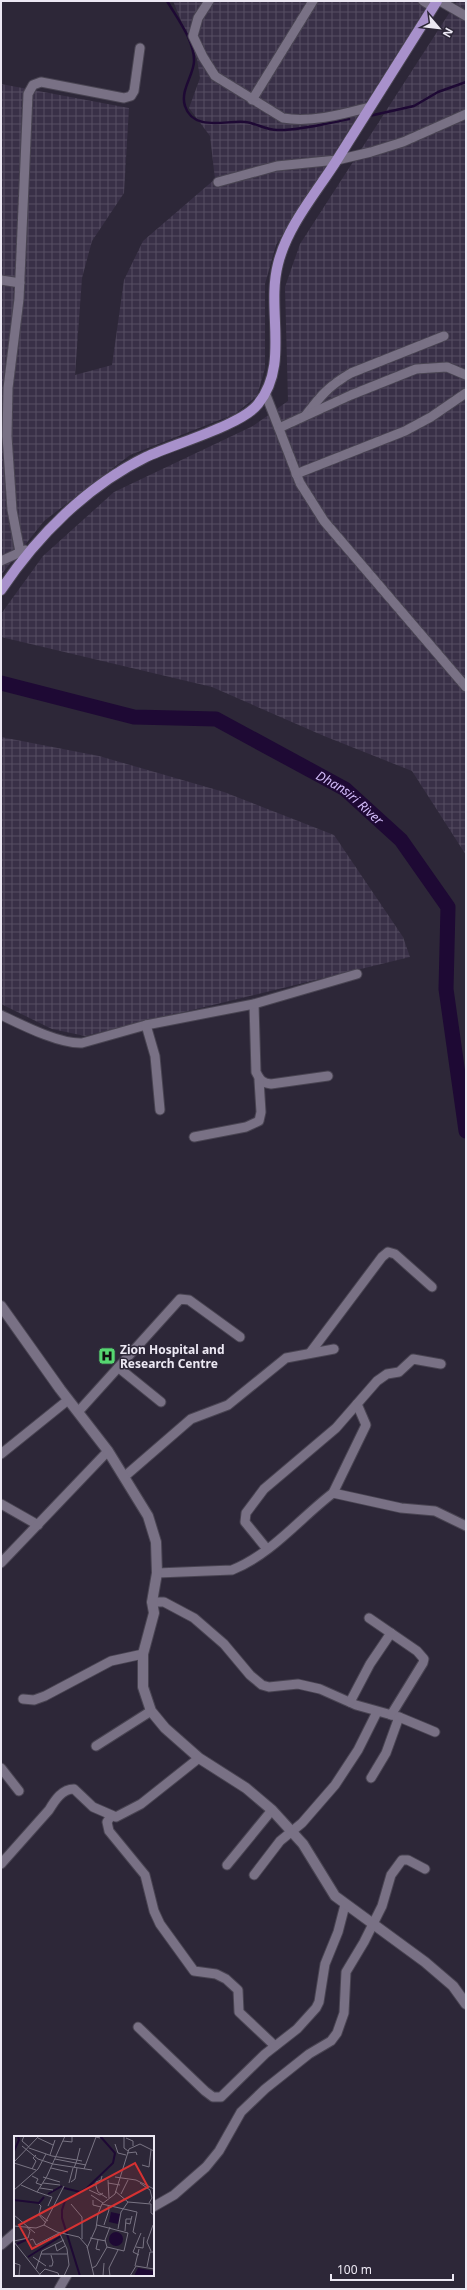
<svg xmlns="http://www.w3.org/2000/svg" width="467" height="2290" viewBox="0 0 467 2290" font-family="'Noto Sans',sans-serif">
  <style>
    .industrial { fill: url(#industrial-grid) }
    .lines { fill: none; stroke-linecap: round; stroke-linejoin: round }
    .stream { stroke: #1e0934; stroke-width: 2.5 }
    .river { stroke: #1e0934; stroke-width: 15 }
    .minor-casing { stroke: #494452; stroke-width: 11 }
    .tertiary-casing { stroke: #494452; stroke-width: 12 }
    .primary-casing { stroke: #494452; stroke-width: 12 }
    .minor { stroke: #797185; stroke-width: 9 }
    .tertiary { stroke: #797185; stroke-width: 10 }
    .primary { stroke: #a891cb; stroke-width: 10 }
    .labels { text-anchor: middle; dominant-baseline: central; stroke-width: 3; stroke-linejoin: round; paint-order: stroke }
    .poi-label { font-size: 12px; font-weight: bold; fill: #ece8f3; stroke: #2d2738; text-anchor: start }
    .water-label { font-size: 13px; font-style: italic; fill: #d1baf8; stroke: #2d2738 }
    .inset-river { fill: none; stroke: #1e0934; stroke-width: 2 }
    .inset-road { fill: none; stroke: #797483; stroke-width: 1 }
    .view { fill: #d73232; fill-opacity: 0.15; stroke: #d73232; stroke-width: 2 }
    .inset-edge { fill: none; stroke: #ece8f3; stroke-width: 2 }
  </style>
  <defs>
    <pattern id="industrial-grid" width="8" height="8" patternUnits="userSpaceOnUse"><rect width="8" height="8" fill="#393047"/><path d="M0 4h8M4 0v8" fill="none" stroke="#564e62"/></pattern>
  </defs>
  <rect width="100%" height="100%" fill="#2d2738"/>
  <g class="industrial">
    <polygon points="173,1 430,1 276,245 265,284 265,368 257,396 235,414 130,455 44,521 1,575 1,84 129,108 124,193 92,241 82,278 75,375 112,365 124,280 143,241 215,179 210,136 189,108 200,78 197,59"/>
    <polygon points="457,1 466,1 466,855 412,771 324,736 212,687 1,637 1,614 43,556 114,492 253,426 288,401 285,287 300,244"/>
    <polygon points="1,737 99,756 224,792 334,835 403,937 410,957 85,1036 52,1029 1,1004"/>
  </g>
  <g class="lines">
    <g class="stream">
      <path d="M167 1C177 18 195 41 194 62 193 76 180 91 185 106 193 132 227 120 245 122 256 123 266 130 277 130 299 131 328 123 349 119"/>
      <polyline points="369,116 414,106 438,92 466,82"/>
    </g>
    <path class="river" id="s1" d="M1 683 134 717 216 719 345 789 401 840 448 907 446 989 466 1131"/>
    <defs>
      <g id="minor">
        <path d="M209 1 198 18 193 36 203 57 215 76 283 118C311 123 343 114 370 107"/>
        <polyline points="423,1 433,7"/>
        <polyline points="440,1 466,16"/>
        <polyline points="252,100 313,1"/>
        <polyline points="218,182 277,166 337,160 371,152 403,142 466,114"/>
        <polyline points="1,280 20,283"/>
        <polyline points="266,395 300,483 324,521 466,687"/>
        <path d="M306 415C322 394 329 386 351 373L444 336"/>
        <polyline points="279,428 351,395 416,369 447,367 466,375"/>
        <polyline points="296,474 405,431 431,417 466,393"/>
        <polyline points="20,552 12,510 7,436 8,388 19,299 28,94 33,85 41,82 124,98 131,96 134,91 140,48"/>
        <polyline points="1,561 25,550"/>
        <path d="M254 1004 256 1072C260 1080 262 1083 271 1084L328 1076"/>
        <path d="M1 1015C22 1025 59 1044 82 1043L146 1025 254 1004 357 974"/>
        <polyline points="146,1025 155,1056 160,1110"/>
        <polyline points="194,1137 246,1127 259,1121 261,1112 259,1080"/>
        <polyline points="310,1353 382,1257 388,1252 395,1254 432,1287"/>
        <polyline points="119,1368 161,1402"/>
        <polyline points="78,1412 180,1299 189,1300 240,1337"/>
        <polyline points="1,1454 68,1400"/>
        <polyline points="124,1477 191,1419 228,1405 286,1358 334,1349"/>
        <polyline points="333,1493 366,1425 357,1404"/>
        <polyline points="1,1504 38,1525"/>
        <polyline points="267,1549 245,1522 246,1513 264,1489 336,1428 377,1381 387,1374 399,1372 413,1359 441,1364"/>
        <polyline points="1,1563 108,1451"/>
        <path d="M157 1573 232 1570C272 1554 300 1518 333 1493L401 1508 435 1511 466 1526"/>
        <polyline points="152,1602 164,1602 194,1618 224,1644 250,1675 262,1685 269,1687 298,1684 320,1689 356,1705 399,1717 435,1732"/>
        <polyline points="369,1618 417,1651 424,1659 423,1663 391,1715"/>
        <polyline points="23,1699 34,1700 45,1696 111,1661 143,1654"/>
        <polyline points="350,1702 370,1664 391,1633"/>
        <polyline points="96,1746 151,1711"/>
        <polyline points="1,1768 19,1791"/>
        <polyline points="371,1778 386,1753 399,1717"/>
        <polyline points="111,1816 107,1822 109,1831 145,1875 154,1911 160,1924 194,1971 216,1974 226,1979 238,1990 239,2012 275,2046"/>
        <path d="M1 1864 49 1810C55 1800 62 1789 74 1789L93 1807 116 1817 141 1804 199 1758"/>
        <polyline points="227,1865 272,1810"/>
        <polyline points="254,1875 280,1841 302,1823 335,1785 358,1750 377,1712"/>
        <polyline points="138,2027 205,2091 213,2097 221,2097 265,2054 297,2029 316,2008 319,2002 325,1964 338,1932 345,1905"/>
        <polyline points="153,2207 174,2195 206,2167 219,2151 241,2112 265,2089 309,2054 331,2041 337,2033 344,2013 346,1972 364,1942 382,1906 391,1875 402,1860 408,1860 425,1869"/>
        <polyline points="1,2245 15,2233"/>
        <polyline points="59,2289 67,2275"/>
      </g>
      <polyline id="tertiary" points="1,1306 60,1389 108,1451 148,1516 156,1542 157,1573 152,1602 154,1613 143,1654 143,1687 151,1711 165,1728 199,1758 246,1788 272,1810 303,1844 335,1896 425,1962 453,1986 466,2004"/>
      <path id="primary" d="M1 590C37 536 87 486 146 457 173 444 242 425 258 404 290 365 266 310 278 264 287 227 315 194 335 163 369 109 403 55 437 1"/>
    </defs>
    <use href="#minor" class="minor-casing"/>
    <use href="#tertiary" class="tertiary-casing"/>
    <use href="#primary" class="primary-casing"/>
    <use href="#minor" class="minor"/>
    <use href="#tertiary" class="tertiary"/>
    <use href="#primary" class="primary"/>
  </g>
  <defs>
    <symbol id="hospital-square" viewBox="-11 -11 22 22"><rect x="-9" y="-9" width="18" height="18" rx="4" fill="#56d671" stroke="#2d2738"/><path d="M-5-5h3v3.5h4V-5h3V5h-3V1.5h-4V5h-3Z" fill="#111"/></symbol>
  </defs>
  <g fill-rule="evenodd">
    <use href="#hospital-square" x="97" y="1346" width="20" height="20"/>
  </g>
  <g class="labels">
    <g class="poi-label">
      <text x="120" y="1349">Zion Hospital and<tspan x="120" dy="14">Research Centre</tspan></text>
    </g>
    <g class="water-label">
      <text stroke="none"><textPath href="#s1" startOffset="375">Dhansiri River</textPath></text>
    </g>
  </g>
  <g transform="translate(14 2136)">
    <rect width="140" height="140" fill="#2d2738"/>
    <path d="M97 76 106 78 104 88 95 86ZM95 103a7 7 0 1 1 14 0a7 7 0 1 1-14 0ZM124 132 140 135V140H120Z" fill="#1e0934"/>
    <path class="inset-river" d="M0 15 5 4 4 0M50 52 66 56M34 58 48 50M0 64 25 67 30 61M3 108 14 103M14 121 47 100M66 140 48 82V74L51 65 73 52 99 27 101 17 86 0"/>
    <path class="inset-road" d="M10 0 8 5 15 11M110 0V12L114 15M24 2 39 9M112 2 119 5V10M49 5 58 6V0M101 8 104 17 112 19M8 10 24 23 39 28M15 12 38 20 63 24 60 32M66 12 63 24 68 25M113 17 122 16 123 19M36 19 41 4M41 23 72 29M0 26 25 0M0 27 22 34M39 28 78 34M128 29 135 31 137 14M37 32 54 36M18 33 22 25 19 22 22 19M70 33 82 1 86 2M18 40 24 43 22 47 28 49M88 40 87 44 82 46V50L84 56 93 62M29 41 46 46M101 41 122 44 140 53M94 44 95 62M57 46 61 43 63 32M29 47 46 49M55 47 59 32M94 47 106 49M126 47 136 54 138 62 135 67M7 49 23 56 33 40 51 0M26 52 39 54M0 54 24 33 32 18M75 54 86 59 89 57M101 55 114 66M23 56 38 61 34 70M107 58 114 44M77 59 89 67M79 64V69L87 71M25 68 27 70 25 78 34 85M57 68 68 81V103M88 68 123 76 119 96 122 98M24 78 32 87M0 79 21 97M112 87 116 88 118 80M30 89 50 50M90 89 95 74 94 70M0 90 22 92 30 89 43 96 65 101 73 110 80 140M104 93 107 76 114 66 137 68V77L140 79M111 95 112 83H117M46 98 53 113 55 129 50 140M76 102 92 105M16 104 19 103 22 109 45 97M84 104 82 113 86 114M0 105 14 102 16 95 13 91M0 106 27 140M41 108 43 115 51 110M93 111 91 104 96 91M122 111 129 112 130 101M73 112 82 92 84 78 88 68 101 58 115 13 126 8 140 15M137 115 133 106 139 89M27 118H53M125 119 119 116 127 97M19 121 32 130M0 127 6 129 5 140M35 130H38L39 126 37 119M121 130 125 113M133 131 136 116H140M78 132 82 130 93 111 110 115 114 97 83 89M22 133 28 115 50 104M26 138 31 133 44 137 45 140M89 140 90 127M96 140 95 132 104 114M116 140 122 130 140 133"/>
    <path class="view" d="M121 27 134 51 18 113 5 89Z"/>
    <rect width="140" height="140" class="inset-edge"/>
  </g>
  <rect width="467" height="2290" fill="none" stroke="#ece8f3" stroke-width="4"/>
  <g transform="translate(439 28) rotate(118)" stroke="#2d2738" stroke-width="3" paint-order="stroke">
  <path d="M0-3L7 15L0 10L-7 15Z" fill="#ece8f3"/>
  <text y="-6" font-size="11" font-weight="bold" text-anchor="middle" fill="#ece8f3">N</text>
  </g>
  <path d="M331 2274v6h122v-6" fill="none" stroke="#ece8f3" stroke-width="2"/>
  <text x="337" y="2274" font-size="12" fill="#ece8f3" stroke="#2d2738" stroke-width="3" paint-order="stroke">100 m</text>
</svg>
